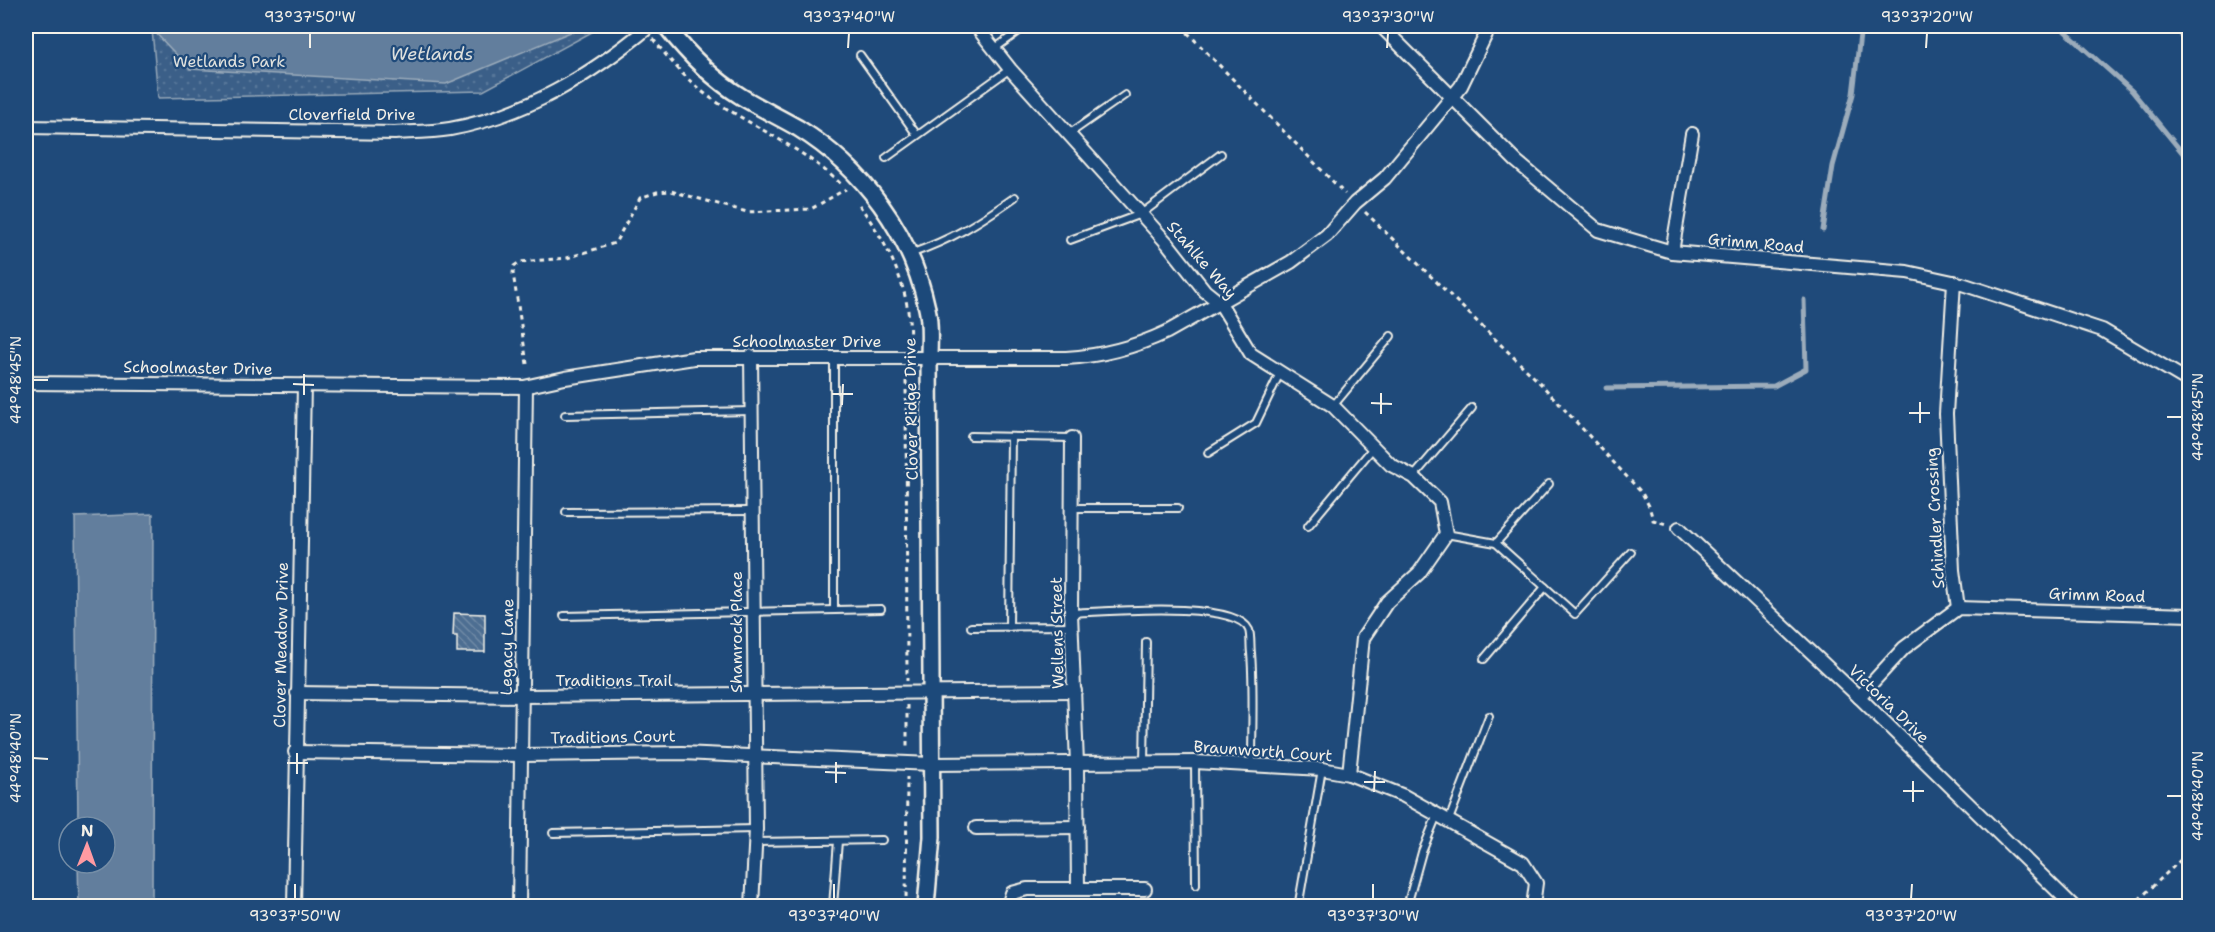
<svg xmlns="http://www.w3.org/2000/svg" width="2215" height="932" viewBox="0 0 2215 932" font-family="'Shantell Sans',sans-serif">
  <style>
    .grass { fill: url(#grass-dots); stroke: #97a8b8; stroke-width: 1.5 }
    .forest { fill: url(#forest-firs); stroke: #97a8b8; stroke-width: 1.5 }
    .water { fill: #627e9d; stroke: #9cacbb; stroke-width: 1.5 }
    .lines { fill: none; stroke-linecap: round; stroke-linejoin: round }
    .stream { stroke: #9cacbb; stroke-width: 5 }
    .building { fill: url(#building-back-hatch); stroke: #f4f1e8; stroke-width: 1.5 }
    .service-casing { stroke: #f4f1e8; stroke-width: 10 }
    .minor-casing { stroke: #f4f1e8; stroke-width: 16 }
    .tertiary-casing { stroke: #f4f1e8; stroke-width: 20 }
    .path { stroke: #f4f1e8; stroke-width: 3; stroke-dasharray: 4.5 4.5; stroke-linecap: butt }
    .service { stroke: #1f4a7a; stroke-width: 6 }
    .minor { stroke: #1f4a7a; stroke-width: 12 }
    .tertiary { stroke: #1f4a7a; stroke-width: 15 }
    .ticks { fill: none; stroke: #f4f1e8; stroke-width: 2 }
    .labels { text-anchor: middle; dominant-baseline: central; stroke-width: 4.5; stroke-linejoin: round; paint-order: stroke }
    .park-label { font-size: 16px; fill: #e1e2de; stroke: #1f4a7a }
    .street-label { font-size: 16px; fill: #f4f1e8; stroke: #1f4a7a }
    .water-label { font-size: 18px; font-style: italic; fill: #dee0dd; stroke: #1f4a7a }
    .neatline { fill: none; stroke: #f4f1e8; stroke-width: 2 }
    .ticks-label { font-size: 15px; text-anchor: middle; fill: #f4f1e8 }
  </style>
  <defs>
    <pattern id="grass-dots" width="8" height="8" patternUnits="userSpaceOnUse" patternTransform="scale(1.5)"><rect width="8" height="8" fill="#3a5f88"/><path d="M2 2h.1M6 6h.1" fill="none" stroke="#577699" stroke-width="1.8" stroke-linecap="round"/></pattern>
    <pattern id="forest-firs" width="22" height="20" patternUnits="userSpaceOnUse" patternTransform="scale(1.5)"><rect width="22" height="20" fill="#3a5f88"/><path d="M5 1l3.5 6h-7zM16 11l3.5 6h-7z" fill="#577699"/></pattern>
    <pattern id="building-back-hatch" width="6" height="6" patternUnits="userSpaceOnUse" patternTransform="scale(1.5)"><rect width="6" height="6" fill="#4d6e92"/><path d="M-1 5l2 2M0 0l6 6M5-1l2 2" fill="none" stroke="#708aa6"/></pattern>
  </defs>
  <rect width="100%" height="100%" fill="#1f4a7a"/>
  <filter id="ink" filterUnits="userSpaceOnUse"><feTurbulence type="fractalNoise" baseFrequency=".0167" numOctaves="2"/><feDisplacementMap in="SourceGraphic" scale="12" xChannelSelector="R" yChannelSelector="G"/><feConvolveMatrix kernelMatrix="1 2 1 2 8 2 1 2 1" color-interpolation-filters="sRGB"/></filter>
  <g filter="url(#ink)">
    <polygon class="grass" points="135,26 603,26 483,91 158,98 152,29"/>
    <polygon class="forest" points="2177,26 2189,26 2189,57 2186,56"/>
    <g class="water">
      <polygon points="149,26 585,26 446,84 190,69"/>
      <polygon points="153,514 152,906 79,906 78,863 105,863 105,827 78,827 75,517"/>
    </g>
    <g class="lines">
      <g class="stream">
        <polyline points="2059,26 2132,91 2190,162"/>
        <polyline points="1823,230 1833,166 1853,94 1861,26"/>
        <polyline points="1606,388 1774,386 1806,369 1804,300"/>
      </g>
    </g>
    <polygon class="building" points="454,613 485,614 485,652 457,652 457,636 453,636"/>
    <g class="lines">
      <defs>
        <g id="service">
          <polyline points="994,49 1026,26"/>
          <polyline points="860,55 917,135"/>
          <polyline points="1069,134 1125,95"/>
          <polyline points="886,158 1010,69"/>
          <polyline points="1070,240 1141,214 1221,154"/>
          <path d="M910 254C953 239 978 223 1015 197"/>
          <polyline points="834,359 834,608"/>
          <polyline points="1333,406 1391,336"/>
          <polyline points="565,415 751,411"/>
          <polyline points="971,436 1072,438"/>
          <polyline points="1208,453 1256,423 1280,373"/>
          <polyline points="1414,476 1472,408"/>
          <polyline points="1072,508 1178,508"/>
          <polyline points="566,512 752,511"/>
          <polyline points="1308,526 1373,448"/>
          <polyline points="1446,534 1496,543 1549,484"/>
          <polyline points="1496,543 1575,614 1631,552"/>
          <path d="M1071 613C1102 612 1236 599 1249 630 1251 636 1250 647 1251 653 1254 690 1252 727 1252 763"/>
          <polyline points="564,616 881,609"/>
          <polyline points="971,627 1072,626"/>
          <polyline points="1009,627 1011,437"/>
          <polyline points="1484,659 1545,587"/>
          <polyline points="1195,762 1196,885"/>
          <polyline points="1144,763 1146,642"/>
          <polyline points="1449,820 1489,716"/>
          <polyline points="553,833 756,829"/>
          <polyline points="756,842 882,840"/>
          <polyline points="1299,902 1322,769"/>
          <polyline points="833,906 838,841"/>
          <polyline points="1407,906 1422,852 1437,815"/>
        </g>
        <g id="minor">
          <polyline points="976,26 1010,69 1168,244 1205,291 1220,303 1251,354 1333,406 1391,465 1414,477 1440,502 1446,534 1419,573 1387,602 1363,638 1349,774"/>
          <polyline points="1381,26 1516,161 1598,230 1672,252 1907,272 1962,284 2102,330 2190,382"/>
          <path d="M26 127 395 133C413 132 432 132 450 129 527 115 591 75 650 26"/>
          <polyline points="1672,252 1692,134"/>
          <polyline points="1954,282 1946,414 1953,570 1958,608"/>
          <polyline points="751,356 756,829 752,906"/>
          <path d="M26 383 524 387 565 378 694 358H1066C1102 356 1135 347 1167 332L1291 262 1327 235 1355 203 1385 178 1461 86 1490 26"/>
          <polyline points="1072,438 1071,613 1077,764 1078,889"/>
          <polyline points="1679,528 1859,697 2073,906"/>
          <polyline points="297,693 523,696 1075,691"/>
          <polyline points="1859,697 1904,648 1958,608 2190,615"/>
          <polyline points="295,752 523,755 682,753 931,764 1195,762 1322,769 1349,774 1404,796 1523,863 1536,883 1533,906"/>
          <polyline points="976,828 1078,827"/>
          <polyline points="294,906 304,385"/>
          <polyline points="519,906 526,387"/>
          <polyline points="1008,906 1012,893 1027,889 1145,889"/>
        </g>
        <path id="tertiary" d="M666 26C687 53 711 78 742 97 760 108 779 117 798 128 863 168 911 233 927 308 931 324 929 342 929 358L932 837 926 906"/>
      </defs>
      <use href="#service" class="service-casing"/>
      <use href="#minor" class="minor-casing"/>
      <use href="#tertiary" class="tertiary-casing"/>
      <g class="path">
        <polyline points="1181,26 1345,194"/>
        <path d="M653 39C671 62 691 85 715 101 760 131 803 148 843 186"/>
        <path d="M859 205C888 243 914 295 909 345"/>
        <polyline points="1365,212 1540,383 1642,493 1649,506 1653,520 1666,524"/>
        <polyline points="527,364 513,273 514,266 520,262 567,258 615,243 640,198 657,192 671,191 747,212 811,209 846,189"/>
        <polyline points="906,372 907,681"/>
        <polyline points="907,705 907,750"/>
        <polyline points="906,906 907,777"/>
        <polyline points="2132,906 2190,851"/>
      </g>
      <use href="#service" class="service"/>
      <use href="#minor" class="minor"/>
      <use href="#tertiary" class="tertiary"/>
    </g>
  </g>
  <path class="ticks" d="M310 48V33M848 48 849 33M1387 48 1388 33M1926 48 1927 33M33 380H48M293 384 314 385M832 394H853M304 395V374M1371 403 1392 404M842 405 843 384M1909 413H1930M1381 414V393M2167 417H2182M1920 423V402M33 758 48 759M287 763H308M825 772 846 773M297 774V753M1364 782H1385M836 783V762M1903 791H1924M1374 792 1375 771M2167 796H2182M1913 802V781M295 899V884M834 899V884M1373 899V884M1911 899 1912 884"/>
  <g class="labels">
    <g class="park-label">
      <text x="229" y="61">Wetlands Park</text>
    </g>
    <g class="street-label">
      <text x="352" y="114">Cloverfield Drive</text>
      <text transform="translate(1756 243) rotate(5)">Grimm Road</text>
      <text transform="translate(1202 260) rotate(49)">Stahlke Way</text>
      <text x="807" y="341">Schoolmaster Drive</text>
      <text transform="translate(198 368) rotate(1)">Schoolmaster Drive</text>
      <text transform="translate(911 409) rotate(-91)">Clover Ridge Drive</text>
      <text transform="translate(1935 518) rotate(-93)">Schindler Crossing</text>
      <text transform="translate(2097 595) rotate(2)">Grimm Road</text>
      <text transform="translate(736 632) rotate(-90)">Shamrock Place</text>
      <text transform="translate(1057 633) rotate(-91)">Wellens Street</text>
      <text transform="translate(281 645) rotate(-89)">Clover Meadow Drive</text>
      <text transform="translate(507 647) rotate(-89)">Legacy Lane</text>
      <text x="614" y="680">Traditions Trail</text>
      <text transform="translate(1889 704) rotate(44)">Victoria Drive</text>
      <text transform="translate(613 737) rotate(-1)">Traditions Court</text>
      <text transform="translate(1263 751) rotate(4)">Braunworth Court</text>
    </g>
    <g class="water-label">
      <text x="432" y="54">Wetlands</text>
    </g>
  </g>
  <rect width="2215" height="932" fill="none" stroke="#1f4a7a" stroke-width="66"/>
  <g transform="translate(87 845) rotate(1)"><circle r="28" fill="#1f4a7a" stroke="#748da6" stroke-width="1.5"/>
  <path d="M0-4.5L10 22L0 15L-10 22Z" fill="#ff9aa2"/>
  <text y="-9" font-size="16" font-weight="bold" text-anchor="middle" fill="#f4f1e8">N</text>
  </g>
  <rect x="33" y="33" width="2149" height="866" class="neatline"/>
  <g class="ticks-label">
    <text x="310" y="22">93°37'50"W</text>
    <text x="849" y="22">93°37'40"W</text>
    <text x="1388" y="22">93°37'30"W</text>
    <text x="1927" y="22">93°37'20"W</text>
    <text transform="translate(16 380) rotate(-90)" y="5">44°48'45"N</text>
    <text transform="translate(2198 417) rotate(-90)" y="5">44°48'45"N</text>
    <text transform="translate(16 758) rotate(-90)" y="5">44°48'40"N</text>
    <text transform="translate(2198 796) rotate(-90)" y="5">44°48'40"N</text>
    <text x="295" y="921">93°37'50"W</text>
    <text x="834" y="921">93°37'40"W</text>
    <text x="1373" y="921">93°37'30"W</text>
    <text x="1911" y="921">93°37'20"W</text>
  </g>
</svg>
